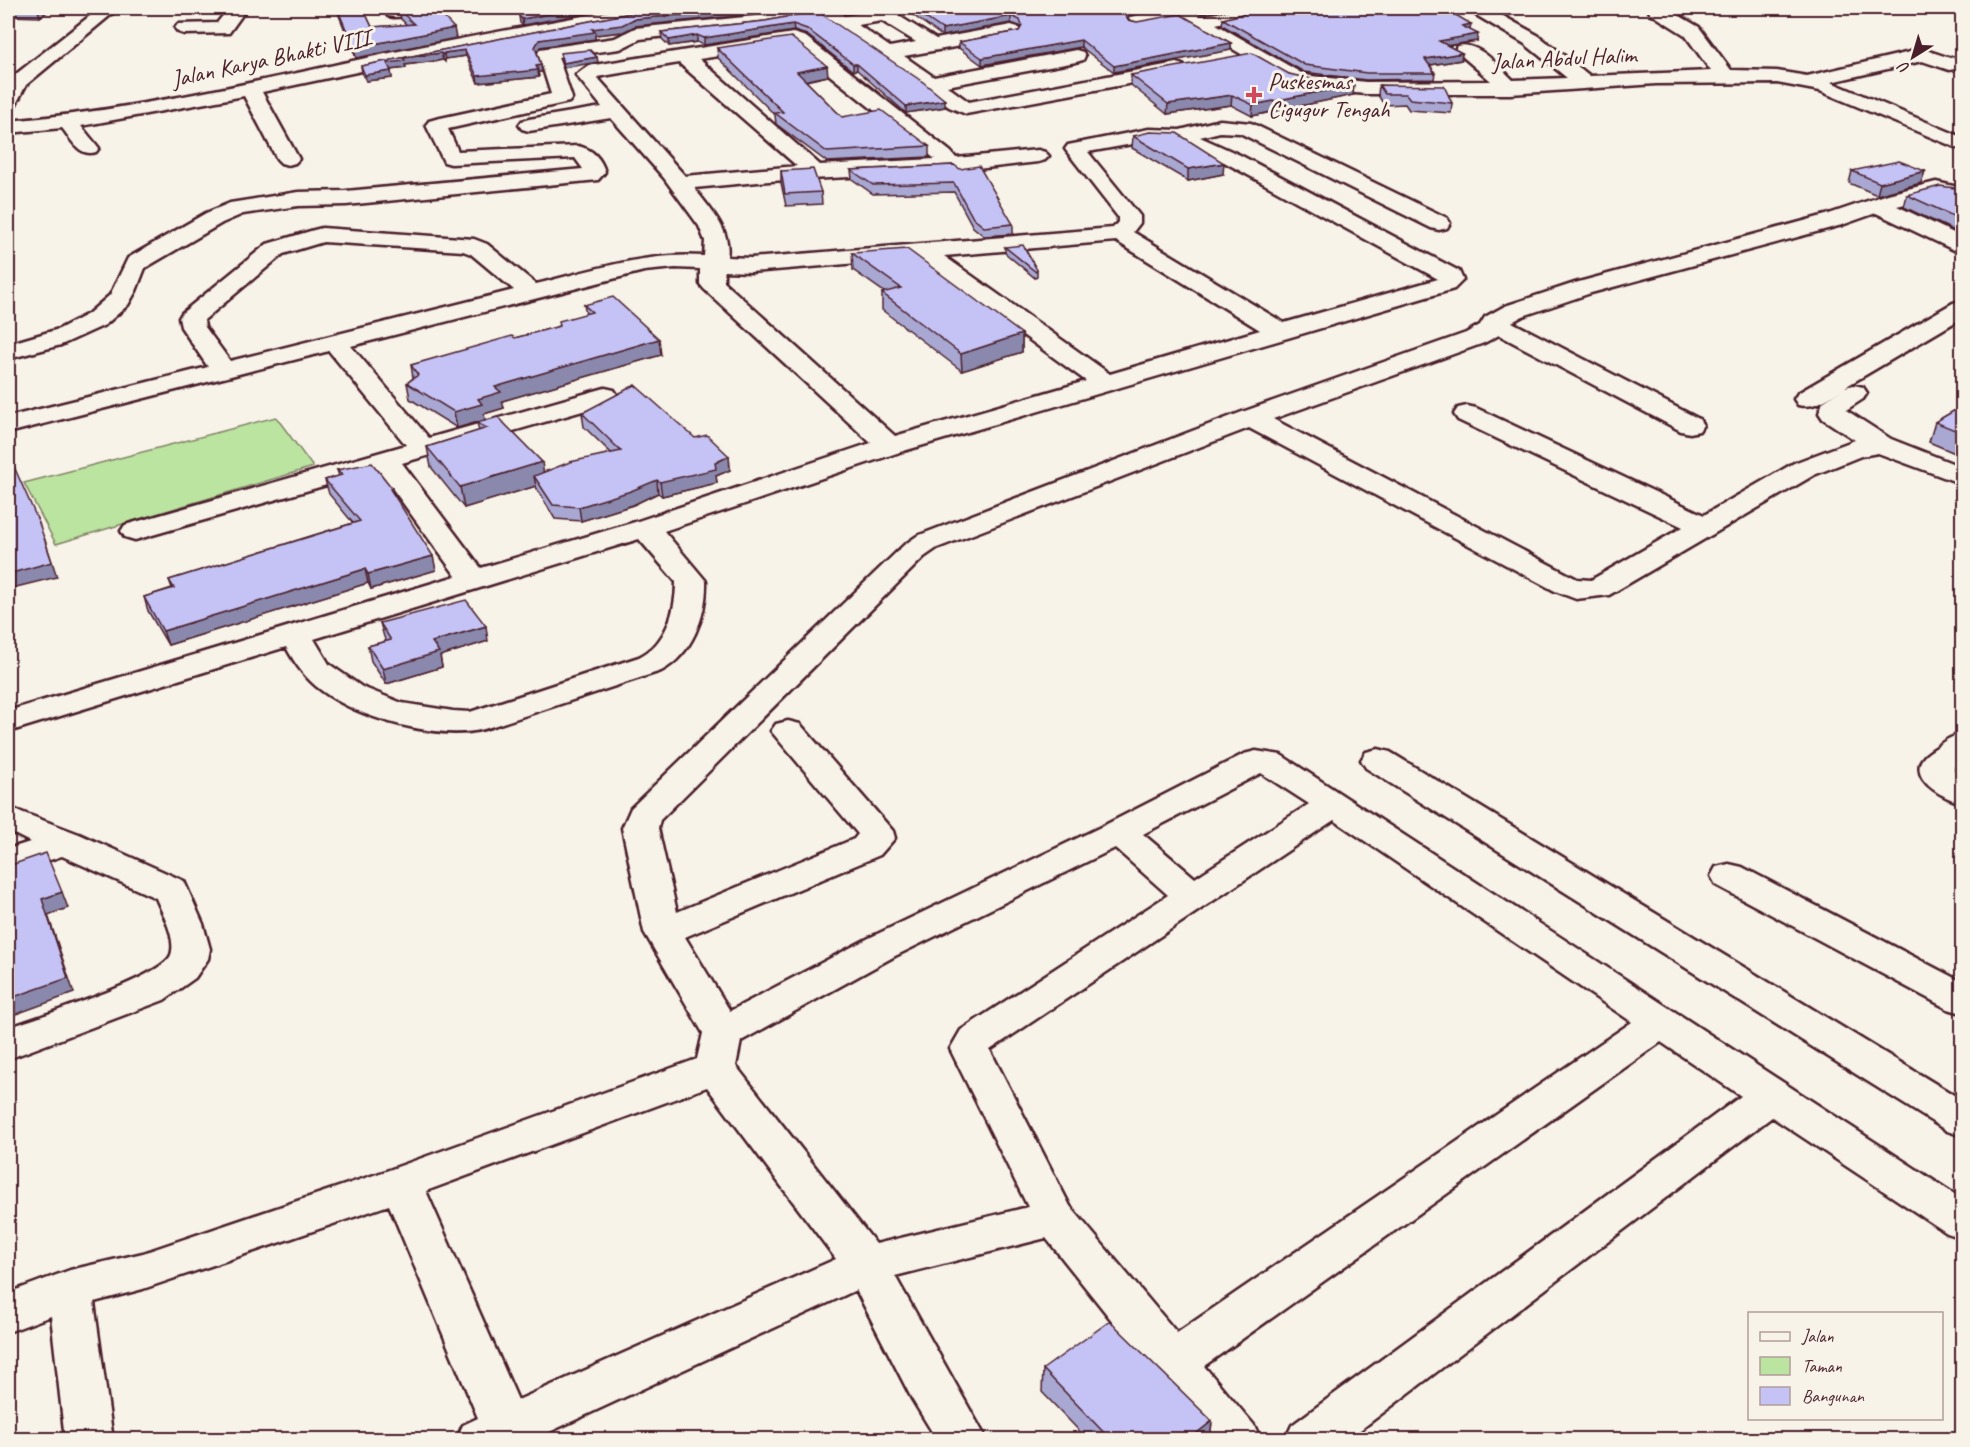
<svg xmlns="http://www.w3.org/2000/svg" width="1970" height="1447" viewBox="0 0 1970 1447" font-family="Caveat,sans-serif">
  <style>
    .green { fill: #bbe4a0; stroke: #828266; stroke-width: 1.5 }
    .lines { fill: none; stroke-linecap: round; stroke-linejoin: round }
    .minor-casing { stroke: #4a1f2b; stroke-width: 5 }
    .minor { fill: #f7f3e8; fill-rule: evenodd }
    .wall { fill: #a9a8d3; stroke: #4a1f2b; stroke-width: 1.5 }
    .shaded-wall { fill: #8a88ac; stroke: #4a1f2b; stroke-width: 1.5 }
    .building { fill: #c5c3f5; stroke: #4a1f2b; stroke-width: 1.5 }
    .poi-dot { fill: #d1495b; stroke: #f7f3e8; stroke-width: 2 }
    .labels { text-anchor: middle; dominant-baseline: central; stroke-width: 6; stroke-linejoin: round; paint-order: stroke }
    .far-street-label { font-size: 24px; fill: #4a1f2b; stroke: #f7f3e8 }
    .far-poi-label { font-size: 24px; fill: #4a1f2b; stroke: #f7f3e8; text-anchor: start }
  </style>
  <rect width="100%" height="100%" fill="#f7f3e8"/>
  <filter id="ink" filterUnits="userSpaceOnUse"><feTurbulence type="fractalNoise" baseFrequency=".0167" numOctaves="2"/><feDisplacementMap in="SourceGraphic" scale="12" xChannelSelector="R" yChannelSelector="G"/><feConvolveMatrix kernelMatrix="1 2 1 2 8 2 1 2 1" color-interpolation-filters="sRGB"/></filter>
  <g filter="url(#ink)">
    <polygon class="green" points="276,417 313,467 56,544 24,483"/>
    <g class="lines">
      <defs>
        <g id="minor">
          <polygon points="100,8 119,8 26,85 15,106 8,108 8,83 11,78"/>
          <polygon points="229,8 247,8 229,33 184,34 178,32 175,28 178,24 217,23"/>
          <polygon points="388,8 476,8 473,12 467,13 394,17 388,16 385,12"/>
          <path d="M625 8H659L656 12 650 13 423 58 262 92 299 159 295 163 288 165 281 163 277 159 244 96 81 126 99 148 96 152C79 157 72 140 62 128L8 133V121C126 111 241 85 357 60 446 41 536 25 625 8Z"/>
          <path d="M801 8H835L844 16 885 10 891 11 936 39 1011 25 1018 27 1020 31 1018 35 1011 37 904 56 934 77 1076 50 1083 52 1085 56 1083 60 1076 62 947 86 969 102 1176 63 1183 65 1186 69 1183 73 1176 75 966 114 949 107 924 87 818 15 765 25 640 39 620 49 558 57 572 98 569 102 448 129 458 151 578 146C592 149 601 158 605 172L598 180 346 205 298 206 243 214 222 223 145 268 136 291 128 305 105 325 61 345 8 359V344L59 329 88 314 110 295 128 258 206 213 230 203 298 192 346 191 583 169 575 158 451 164 444 162 426 125 429 121 436 119 551 94 538 53 540 49 615 38 635 28 765 15ZM882 21 916 42 890 47 858 25Z"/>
          <path d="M1167 8H1188L1202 16 1242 8H1252L1255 12 1252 16 1216 24 1303 74 1311 76 1366 82 1491 81 1455 50 1457 46C1479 41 1499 67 1513 80L1567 78 1525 44 1471 12 1468 8H1489L1539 36 1590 76 1711 71 1685 35 1650 13 1648 8H1666L1699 27 1731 70 1777 71 1807 76 1923 49 1950 58 1962 56V68L1949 70 1922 61 1831 82 1962 137V150L1820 91 1777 83 1656 84 1510 94H1366L1324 90 1289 82 1180 18 1136 26 1130 25 1127 21 1130 17Z"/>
          <path d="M793 33 806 37 951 152 956 158 1038 150 1045 152 1049 156 1045 160 1038 162 951 172 769 181 694 188C709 208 732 230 727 257L751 258 1113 228 1118 222V217L1068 153 1065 149 1068 145 1149 129 1180 130 1220 120 1251 123 1447 218 1450 223 1447 228 1439 230 1431 228 1240 133 1220 132 1200 137 1240 155 1459 271 1463 280 1454 289 900 452 664 531 706 581C707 615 692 655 661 671L484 729C439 741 357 718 321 690 306 679 295 664 286 647L8 732V711L456 576 379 470 135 540 125 537 121 531 125 525 406 445 329 351 8 433V417L208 367 181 327 179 318 182 313 267 244 314 230 322 228 474 239 487 244 536 284C593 270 645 252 704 256L705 241 699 226 664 178 611 118 529 131 522 129 519 125 522 121 529 119 602 107 576 75 588 66ZM792 45 935 159 820 165 699 59ZM679 63 797 166 685 176 597 77ZM1149 141 1177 142 1226 163 1438 279 1284 323 1133 232 1140 223V216L1088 152ZM1116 241 1260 330 1110 374 944 256ZM323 242 463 251 471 254 514 290 230 361 205 327 204 320 283 254ZM917 258 1086 381 895 436 724 282V271L751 272ZM675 268 700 269V284L704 289 871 443 635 522 481 568 402 463 614 402 618 396 614 390 605 388 429 438 351 346 644 271ZM639 539 676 582C676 611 666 644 639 657L470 712 453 711 402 703 362 687 329 664 314 639Z"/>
          <path d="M1936 182 1962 188V200L1936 196 1897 206 1962 237V252L1954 250 1876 213 1842 225 1591 293 1523 316 1512 322 1699 419 1703 425 1699 431 1690 433 1681 431 1499 335 1484 343 1273 419 1577 579 1591 580 1683 527 1458 420 1454 414 1458 408 1467 406 1476 408 1704 515 1794 463 1855 440 1823 419 1819 413 1823 402 1843 389C1828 398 1815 409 1798 405L1794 399 1798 393 1953 303 1962 301V318L1845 387 1854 385 1863 387 1867 393 1863 399 1846 410 1891 439 1962 467V484L1878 453 1861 456 1814 475 1609 595 1576 599 1555 591 1249 428 937 548 924 557 660 820 658 828 677 912 854 839 858 834 771 731 776 724 788 721 800 724 893 831 895 838 880 855 685 937 730 1011 869 938 1107 824 1244 754 1256 751 1281 755 1962 1199V1238L1947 1233 1772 1117 1347 1440H1285L1292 1425 1741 1096 1661 1042 1204 1366 1254 1425 1261 1440H1207L1046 1238 895 1276 987 1440H937L912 1399 856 1290 532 1440H456L463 1425 478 1418 389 1205 143 1289 94 1302 113 1440H65L51 1316 8 1332V1293L70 1270 143 1253 386 1171 697 1059 703 1033 644 932 622 828 631 808 904 545 917 536 1242 412 1466 333 1480 325 1485 317 1505 306 1575 283 1826 215 1888 194ZM1261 773 1309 804 1195 878 1143 834ZM1334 820 1632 1022 1177 1333 1070 1206 990 1050ZM1115 848 1168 895 961 1030 950 1049 1028 1207 876 1244 736 1066 741 1041 895 956ZM707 1087 836 1259 518 1400 426 1191Z"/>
          <path d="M1962 734V760L1954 767V770L1962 776V803C1947 799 1915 784 1920 764 1922 756 1931 751 1937 747 1945 740 1952 736 1962 734Z"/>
          <polygon points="1378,749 1390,752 1962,1100 1962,1136 1947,1131 1366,768 1361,760 1366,752"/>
          <path d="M8 807 79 834 184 881 203 924 210 949 208 959 195 978 164 1000 8 1059V1028C35 1018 162 978 171 955 177 938 162 913 156 898L62 856 8 874V849L30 842 8 831Z"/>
          <polygon points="1729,864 1742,867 1962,982 1962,1013 1948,1009 1716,885 1711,876 1716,867"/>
        </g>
      </defs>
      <use href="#minor" class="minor-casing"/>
      <use href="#minor" class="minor"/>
    </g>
    <g class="wall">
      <polygon points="8,8 52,8 40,17 8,16"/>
      <polygon points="336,8 363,8 372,27 407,25 401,19 399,10 456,38 356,58"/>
      <polygon points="522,8 616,8 523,25 520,23 519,16"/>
      <polygon points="656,8 765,13 635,26 623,32 595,35 595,39 540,47 537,52 542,72 538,72 539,77 478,83 466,56 445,59 445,62 443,60 405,65 406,68 390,70 392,78 366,81 362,73 361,66"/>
      <polygon points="903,8 1160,8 1130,15 1127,18 1128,20 1231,43 1231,50 1114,72 1081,47 982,65 959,48 959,42 1019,31 1021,28 1020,26 1011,23 942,36"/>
      <polygon points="1191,8 1241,8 1202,14"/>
      <polygon points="1253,8 1390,8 1470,31 1477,41 1448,46 1462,53 1461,60 1430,65 1435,73 1434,79 1366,80 1304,72 1222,25 1223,19 1254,11 1255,10"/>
      <polygon points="817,11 945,107 906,113 857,70 853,71 807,35 794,31 704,45 697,42 669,46 662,39 661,32 765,21"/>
      <polygon points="717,48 828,76 806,81 842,117 929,146 929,157 827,162 776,124 775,115 718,58"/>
      <polygon points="1289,74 1353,95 1252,116 1231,105 1167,114 1131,85 1131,75"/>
      <polygon points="1379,85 1452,103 1451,113 1409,110 1405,104 1384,105 1378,95"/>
      <polygon points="1133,136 1223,174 1188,181 1132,148"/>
      <polygon points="954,165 1013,224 1013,234 984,236 973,227 954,192 873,194 852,179 851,170"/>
      <polygon points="781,171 821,192 822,204 786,206 781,183"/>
      <polygon points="1852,171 1925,171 1921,183 1877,195 1849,183"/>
      <polygon points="1962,189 1962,232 1959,233 1904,207 1907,195"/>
      <polygon points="1005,247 1037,270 1037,277 1035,278 1005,253"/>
      <polygon points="852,253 1022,334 1022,352 962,371 882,310 882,293 884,292 853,270"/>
      <polygon points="584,305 661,355 502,401 504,408 484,414 485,420 457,428 410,399 407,383 413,378 411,365 560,326 586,314"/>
      <polygon points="1962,406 1962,456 1929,442 1935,422"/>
      <polygon points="582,413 695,438 729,456 730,470 716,476 717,483 662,496 658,493 633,505 581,521 555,519 537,489 536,486 464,508 431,467 427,447 479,431 477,423 498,417 543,472 611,453 584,427"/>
      <polygon points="337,470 392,488 393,494 436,570 371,589 368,583 168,645 148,611 144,597 172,588 169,580 353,523 329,494 325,480 339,476"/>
      <polygon points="380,623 488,641 440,656 442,667 386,684 371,661 368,646 386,641 384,637"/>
      <polygon points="1043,1369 1212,1421 1210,1440 1088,1440 1042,1392"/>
    </g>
    <g class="shaded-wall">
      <polygon points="40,8 52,8 40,17 38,10"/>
      <polygon points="581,8 616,8 523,25 522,19"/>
      <polygon points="754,8 792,8 765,13 635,26 623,32 595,35 595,39 540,47 536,54 535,47 539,40 634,19"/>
      <polygon points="1130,8 1160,8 1130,15 1125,21 1125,15"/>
      <polygon points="1203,8 1241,8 1202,14"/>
      <polygon points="1011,16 1011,23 942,36 942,29"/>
      <polygon points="793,24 794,31 704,45 704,38"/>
      <polygon points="1471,24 1470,30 1462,26"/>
      <polygon points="454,28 456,38 356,58 354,48"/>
      <polygon points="1478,34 1477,41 1439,47 1439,41"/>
      <polygon points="697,35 697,42 669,46 669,40"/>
      <polygon points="1081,40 1081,47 982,65 982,58"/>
      <polygon points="1231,43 1231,50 1114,72 1114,66"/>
      <polygon points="465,50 466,56 445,59 445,62 444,53"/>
      <polygon points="441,53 443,60 405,65 406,68 389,70 387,63 403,58"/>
      <polygon points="1462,53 1461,60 1424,66 1425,59"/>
      <polygon points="597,57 598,62 564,68 563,63"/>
      <polygon points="853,64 857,64 857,70 853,71"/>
      <polygon points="541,65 542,72 538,72 539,77 478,83 477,76"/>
      <polygon points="827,66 828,76 798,82 797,72"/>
      <polygon points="391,71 392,78 366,81 365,75"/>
      <polygon points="1354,85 1353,95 1252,116 1253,105"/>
      <polygon points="1232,95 1231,105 1167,114 1168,104"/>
      <polygon points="945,100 945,107 906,113 906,106"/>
      <polygon points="1224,163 1223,174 1188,181 1188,169"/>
      <polygon points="1925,171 1921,183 1877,195 1880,183"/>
      <polygon points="1962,221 1962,232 1959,233"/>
      <polygon points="1022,334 1022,352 962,371 961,354"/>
      <polygon points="659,339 661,355 502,401 504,408 484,414 485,420 457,428 454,412 478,399 495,387"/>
      <polygon points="729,456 730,470 716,476 717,483 662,496 660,482 715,463"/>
      <polygon points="542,462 545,483 534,476 536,486 464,508 460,487"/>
      <polygon points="657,480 658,493 633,505 581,521 579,507"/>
      <polygon points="44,537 57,577 8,589 8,574"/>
      <polygon points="433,556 436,570 371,589 368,574"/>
      <polygon points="365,569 368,583 168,645 163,631"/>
      <polygon points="486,626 488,641 440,656 442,667 386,684 383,669 432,642"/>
      <polygon points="62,892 68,908 48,915 74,993 8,1017 8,999 42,899"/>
      <polygon points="1212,1421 1210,1440 1188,1440"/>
    </g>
    <g class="building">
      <polygon points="8,8 40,8 38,10"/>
      <polygon points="337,8 363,8 372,27 414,24 399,10 435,8 454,28 354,48"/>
      <polygon points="522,8 581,8 522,19 519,16"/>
      <polygon points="656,8 754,8 634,19 622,25 592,29 595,32 539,40 535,47 541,65 536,66 538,70 477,76 465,50 444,53 443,55 441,53 403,58 405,61 387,63 391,71 365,75 361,66"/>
      <polygon points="911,8 1134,8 1130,8 1125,15 1128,20 1137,22 1180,14 1231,43 1114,66 1081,40 982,58 959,42 1019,31 1022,26 1020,20 1011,16 942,29"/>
      <polygon points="1257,8 1390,8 1393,9 1404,8 1444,8 1471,24 1462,26 1478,34 1439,41 1462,53 1425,59 1435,73 1367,73 1305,65 1223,19 1254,11"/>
      <polygon points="817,11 923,82 945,100 906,106 857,64 853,64 807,29 793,24 704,38 697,35 669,40 661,32 765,21"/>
      <polygon points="791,37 827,66 797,72 842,117 881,110 929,146 827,152 775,113 783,112 717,48"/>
      <polygon points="590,50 597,57 563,63 560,53"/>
      <polygon points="1252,53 1289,74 1325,82 1354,85 1253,105 1232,95 1168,104 1131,75"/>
      <polygon points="1379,85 1444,86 1452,103 1410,99 1406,94 1385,94"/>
      <polygon points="1150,132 1177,133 1224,163 1188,169 1133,136"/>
      <polygon points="1899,161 1925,171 1880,183 1852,171"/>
      <polygon points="954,165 960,169 979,166 1013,224 984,227 973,218 954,183 873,185 851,170"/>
      <polygon points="813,169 821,192 785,194 781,171"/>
      <polygon points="1940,186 1962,189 1962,220 1907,195"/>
      <polygon points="1023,245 1037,270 1036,272 1005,247"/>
      <polygon points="907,249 1022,334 961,354 882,293 901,288 852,253"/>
      <polygon points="613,297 659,339 495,387 501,392 478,399 482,404 454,412 407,383 418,375 411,365 512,336 515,338 560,326 559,321 592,312 584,305"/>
      <polygon points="635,385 695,438 707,435 729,456 715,463 716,469 660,482 657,480 631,491 579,507 553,505 534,476 570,462 621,451 582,413"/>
      <polygon points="1962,406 1962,433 1935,422"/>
      <polygon points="498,417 542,462 460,487 427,447 487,428 477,423"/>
      <polygon points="8,453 39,523 52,562 8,574"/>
      <polygon points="372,463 392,488 390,489 433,556 368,574 365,569 163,631 144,597 174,588 169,580 360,521 325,480 342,475 337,470"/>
      <polygon points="466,600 486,626 432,642 439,652 383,669 368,646 391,640 380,623"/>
      <polygon points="46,853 62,892 42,899 68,978 8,999 8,866"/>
      <polygon points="1110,1321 1212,1421 1188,1440 1111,1440 1043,1369"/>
    </g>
  </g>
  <path class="poi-dot" d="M1251 86h6v6h6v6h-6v6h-6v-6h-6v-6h6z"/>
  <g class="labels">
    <g class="far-street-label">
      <text transform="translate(271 58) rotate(-12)">Jalan Karya Bhakti VIII</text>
      <text transform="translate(1564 58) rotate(-3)">Jalan Abdul Halim</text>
    </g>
    <g class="far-poi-label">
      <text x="1268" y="81">Puskesmas<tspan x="1268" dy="28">Cigugur Tengah</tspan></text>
    </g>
  </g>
  <rect width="1970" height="1447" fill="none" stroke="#f7f3e8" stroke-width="30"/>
  <rect x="15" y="15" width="1940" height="1417" fill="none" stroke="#4a1f2b" stroke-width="2" filter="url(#ink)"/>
  <rect x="1748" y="1312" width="195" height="108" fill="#f7f3e8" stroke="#b29e9c" stroke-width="1.5"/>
  <rect x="1760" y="1332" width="30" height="9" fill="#f7f3e8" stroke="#b29e9c" stroke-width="1.5"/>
  <text x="1802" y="1342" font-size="18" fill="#4a1f2b">Jalan</text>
  <rect x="1760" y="1357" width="30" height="18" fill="#bbe4a0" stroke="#b29e9c" stroke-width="1.5"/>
  <text x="1802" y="1372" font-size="18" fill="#4a1f2b">Taman</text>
  <rect x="1760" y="1387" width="30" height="18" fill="#c5c3f5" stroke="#b29e9c" stroke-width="1.5"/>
  <text x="1802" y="1402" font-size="18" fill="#4a1f2b">Bangunan</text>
  <g transform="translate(1913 57) rotate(217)" stroke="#f7f3e8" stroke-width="4.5" paint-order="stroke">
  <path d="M0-4.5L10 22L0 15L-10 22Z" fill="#4a1f2b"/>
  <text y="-9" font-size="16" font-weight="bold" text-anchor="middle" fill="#4a1f2b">U</text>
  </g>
</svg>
